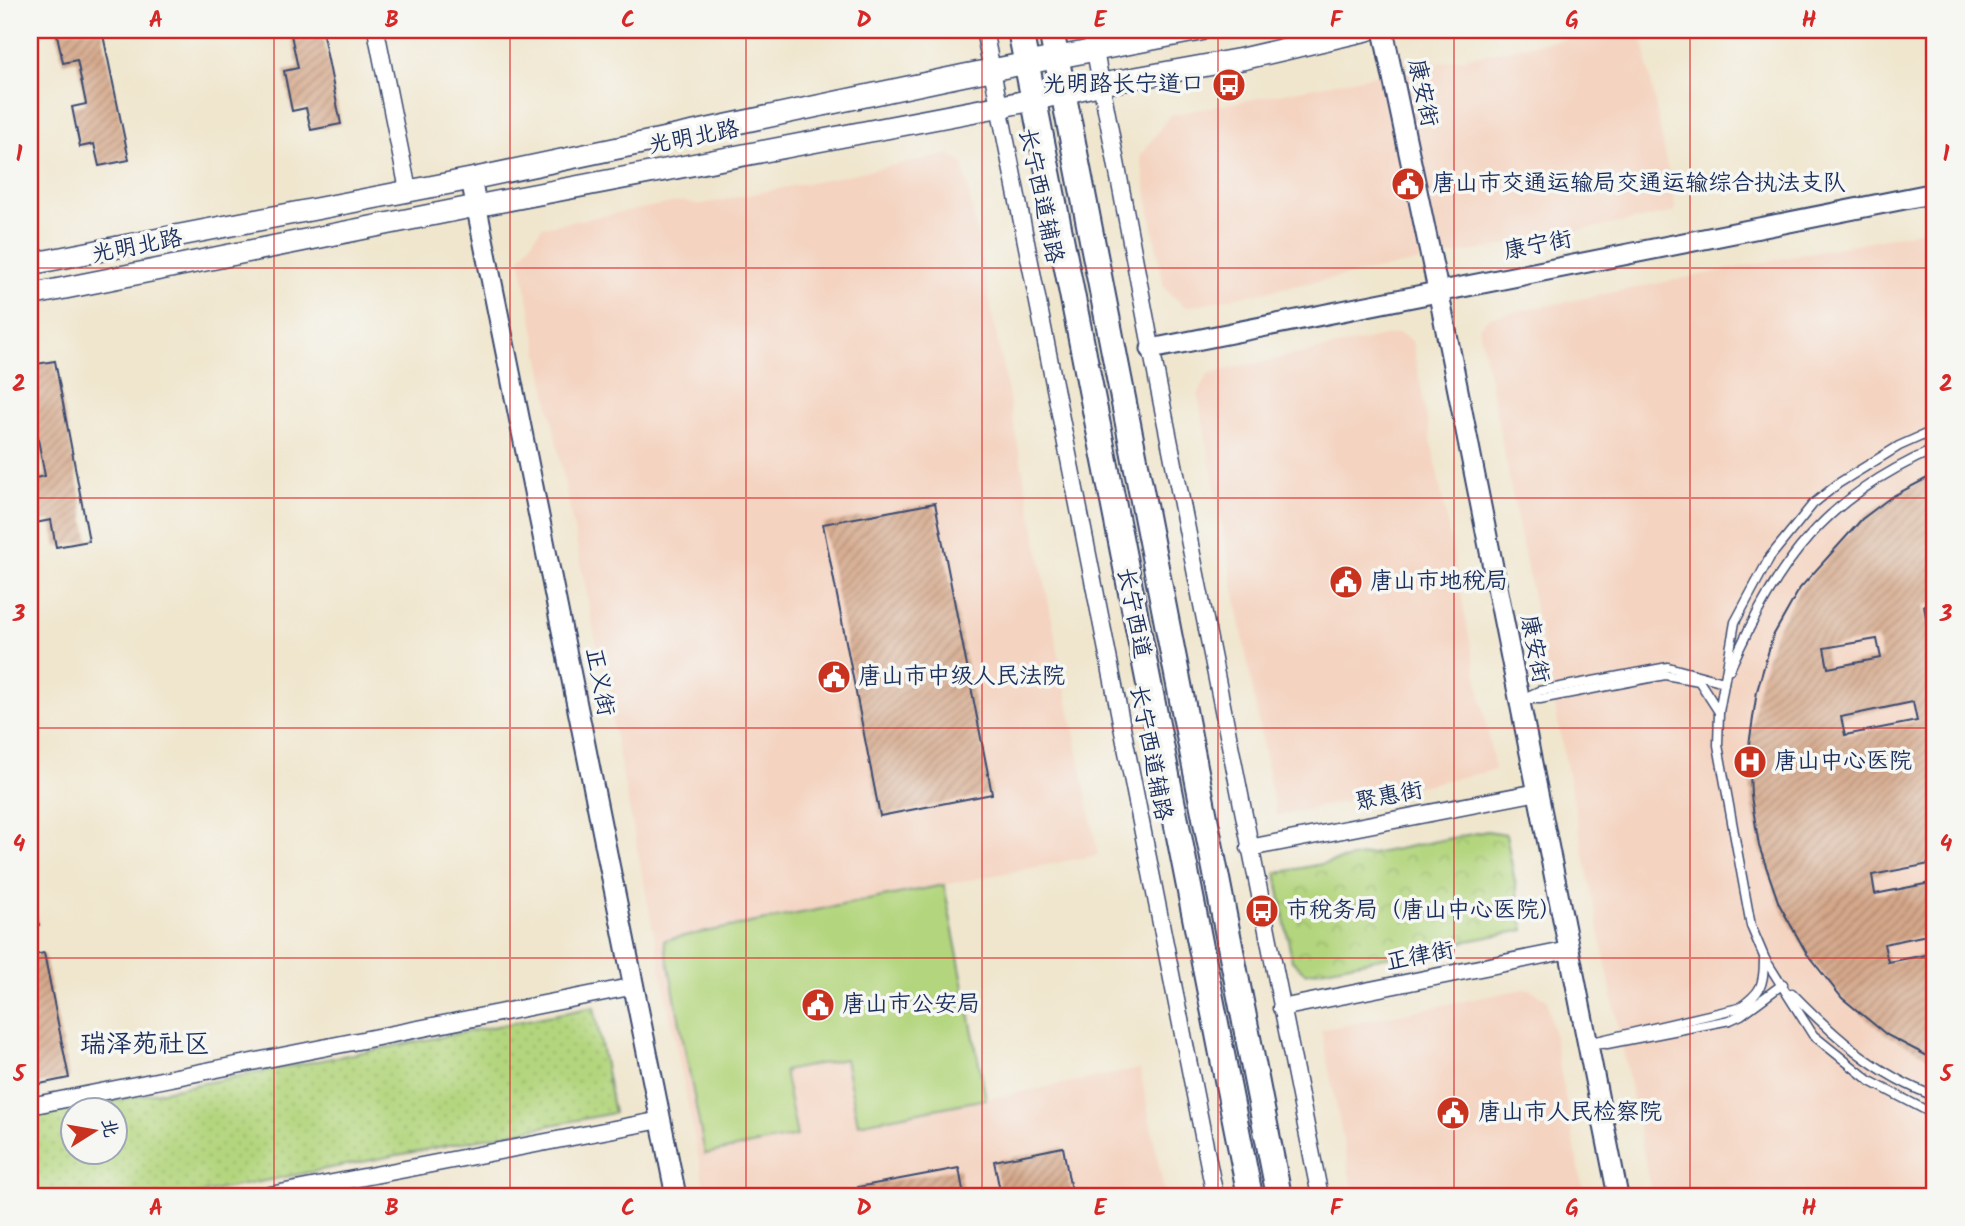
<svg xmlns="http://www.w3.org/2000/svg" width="1965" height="1226" viewBox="0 0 1965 1226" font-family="Kalam,'LXGW WenKai TC',sans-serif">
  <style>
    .built { fill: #f4d3c0 }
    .grass { fill: #b3d57d; stroke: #67826e; stroke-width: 2 }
    .park { fill: url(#park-crowns); stroke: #67826e; stroke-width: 2 }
    .garden { fill: url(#garden-dots); stroke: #67826e; stroke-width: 2; fill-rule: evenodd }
    .building { fill: url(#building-hatch); fill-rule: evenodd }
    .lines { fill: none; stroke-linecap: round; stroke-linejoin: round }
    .service-casing { stroke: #3b4a6f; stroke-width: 11 }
    .minor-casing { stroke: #3b4a6f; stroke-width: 19 }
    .tertiary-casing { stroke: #3b4a6f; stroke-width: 23 }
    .secondary-casing { stroke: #3b4a6f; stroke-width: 24 }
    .primary-casing { stroke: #3b4a6f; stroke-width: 28 }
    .service { stroke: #fff; stroke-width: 8 }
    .minor { stroke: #fff; stroke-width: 16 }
    .tertiary { stroke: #fff; stroke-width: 19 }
    .secondary { stroke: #fff; stroke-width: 21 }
    .primary { stroke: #fff; stroke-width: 24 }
    .grid { fill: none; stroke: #d62828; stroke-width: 2; stroke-opacity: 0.55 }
    .labels { text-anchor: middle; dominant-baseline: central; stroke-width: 7; stroke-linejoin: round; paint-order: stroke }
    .poi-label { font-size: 23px; fill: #1b2f5e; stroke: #f6f6f2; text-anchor: start }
    .street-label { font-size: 23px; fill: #1b2f5e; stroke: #f6f6f2 }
    .quarter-label { font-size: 26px; fill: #1b2f5e; stroke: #f6f6f2 }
    .neatline { fill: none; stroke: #d62828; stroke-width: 2.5 }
    .grid-label { font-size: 23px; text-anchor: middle; font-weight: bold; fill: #d62828 }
  </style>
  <defs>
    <pattern id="park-crowns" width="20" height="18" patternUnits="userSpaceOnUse" patternTransform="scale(1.75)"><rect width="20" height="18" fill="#b3d57d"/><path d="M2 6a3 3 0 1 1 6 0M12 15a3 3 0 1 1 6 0" fill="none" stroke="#99b76e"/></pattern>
    <pattern id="garden-dots" width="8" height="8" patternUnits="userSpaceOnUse" patternTransform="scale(1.75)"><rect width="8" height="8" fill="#b3d57d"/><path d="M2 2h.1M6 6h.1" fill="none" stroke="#99b76e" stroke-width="1.8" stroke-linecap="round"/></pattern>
    <pattern id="building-hatch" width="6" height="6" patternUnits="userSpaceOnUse" patternTransform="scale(1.75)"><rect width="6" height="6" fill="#d5a789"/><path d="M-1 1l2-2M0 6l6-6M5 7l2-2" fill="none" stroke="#ac8873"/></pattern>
  </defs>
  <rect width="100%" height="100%" fill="#f6f6f2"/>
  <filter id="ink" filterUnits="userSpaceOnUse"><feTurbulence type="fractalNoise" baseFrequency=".0143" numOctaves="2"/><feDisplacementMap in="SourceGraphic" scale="14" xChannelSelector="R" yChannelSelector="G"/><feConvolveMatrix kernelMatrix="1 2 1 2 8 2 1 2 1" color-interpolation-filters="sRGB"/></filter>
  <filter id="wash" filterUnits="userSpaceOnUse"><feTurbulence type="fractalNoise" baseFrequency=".00686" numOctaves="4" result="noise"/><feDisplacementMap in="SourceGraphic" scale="28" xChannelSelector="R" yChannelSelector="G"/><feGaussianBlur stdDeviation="1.57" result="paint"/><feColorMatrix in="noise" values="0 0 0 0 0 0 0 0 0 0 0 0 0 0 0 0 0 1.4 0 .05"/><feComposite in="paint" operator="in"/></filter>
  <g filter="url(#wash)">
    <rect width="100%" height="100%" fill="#f0e6ce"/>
    <g class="built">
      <polygon points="1610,30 1641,30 1676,212 1185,307 1164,288 1140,156 1170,115"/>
      <polygon points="950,154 963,164 1098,855 944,885 986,1099 1140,1069 1165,1196 706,1196 520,258 542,227 683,201 698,205"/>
      <polygon points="1935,228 1935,1196 1652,1196 1479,327 1490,317"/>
      <polygon points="1399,333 1412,341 1495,770 1276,816 1198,395 1209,373"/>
      <polygon points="1528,988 1547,999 1584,1196 1354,1196 1321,1030"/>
    </g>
    <polygon class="grass" points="944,885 986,1099 858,1124 845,1059 784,1071 797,1136 705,1154 664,940"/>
    <polygon class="park" points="1487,831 1506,834 1524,930 1305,973 1292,961 1276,873"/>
    <path class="garden" d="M594 1007 614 1113 188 1196H30V1117ZM74 1110H116V1152H74Z"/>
    <g id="blocks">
      <g class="building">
        <polygon points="56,30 102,30 129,160 99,166 94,144 80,147 72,107 86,104 77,60 63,63"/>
        <polygon points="290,30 322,30 341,124 311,130 306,108 292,111 284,71 298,68"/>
        <polygon points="55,361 89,541 56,547 51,520 30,524 30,479 45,476 37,434 30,436 30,365"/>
        <path d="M1935 474V603L1924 605 1927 624 1935 622V863L1872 875 1875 894 1935 882V1060L1887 1035 1842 998 1807 954 1779 904 1759 846 1751 796 1749 745 1757 691 1773 636 1800 588 1862 519 1891 497ZM1877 639 1881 658 1828 668 1824 648ZM1913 702 1917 721 1845 735 1841 717ZM1927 935 1931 954 1888 962 1884 944Z"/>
        <polygon points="935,503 992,794 880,816 823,524"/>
        <polygon points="30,888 39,925 30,927"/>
        <polygon points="44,953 69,1078 30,1086 30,956"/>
        <polygon points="1063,1147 1072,1196 1001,1196 994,1161"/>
        <polygon points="959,1168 964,1196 860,1196 858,1187"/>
      </g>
    </g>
  </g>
  <g filter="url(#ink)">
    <use href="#blocks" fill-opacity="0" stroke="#3b4a6f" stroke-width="2"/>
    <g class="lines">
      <defs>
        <g id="service">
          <polyline points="1935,430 1899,446 1839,483 1813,504 1770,557 1735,622 1719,712 1718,745 1751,926 1765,959 1813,1035 1870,1081 1935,1115"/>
          <path d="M1730 669C1779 560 1823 499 1935 449"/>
          <polyline points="1526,697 1539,691 1668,667 1724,682"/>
          <polyline points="1519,699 1540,699 1665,675 1699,681 1719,712"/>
          <path d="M1792 993C1833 1035 1879 1077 1935 1096"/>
          <path d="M1588 1043 1739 1008C1760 993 1764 987 1764 960"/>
          <polyline points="1595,1043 1607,1044 1730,1020 1741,1015 1783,984"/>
        </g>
        <g id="minor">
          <polyline points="376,30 408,190"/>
          <polyline points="984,30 1215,1196"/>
          <polyline points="1091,30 1159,389 1320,1196"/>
          <polyline points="1249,848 1538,792"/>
          <polyline points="1281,1008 1569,950"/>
          <polyline points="30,1106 635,986"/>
          <polyline points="265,1196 661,1120"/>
        </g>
        <g id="tertiary">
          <polyline points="1383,30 1438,290 1618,1196"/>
          <polyline points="471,179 676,1196"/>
          <polyline points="1151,349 1935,193"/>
        </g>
        <g id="secondary">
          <polyline points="30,264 471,179 965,75 1200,30"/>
          <polyline points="30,295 476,206 1033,100 1102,84 1242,59 1367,30"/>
        </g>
        <g id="primary">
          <polyline points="1020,30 1250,1196"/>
          <polyline points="1051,30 1279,1196"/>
        </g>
      </defs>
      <use href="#service" class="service-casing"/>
      <use href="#minor" class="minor-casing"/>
      <use href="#tertiary" class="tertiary-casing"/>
      <use href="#secondary" class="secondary-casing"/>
      <use href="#primary" class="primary-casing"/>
      <use href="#service" class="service"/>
      <use href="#minor" class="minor"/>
      <use href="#tertiary" class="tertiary"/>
      <use href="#secondary" class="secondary"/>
      <use href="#primary" class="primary"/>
    </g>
  </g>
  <path class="grid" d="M274 30V1196M510 30V1196M746 30V1196M982 30V1196M1218 30V1196M1454 30V1196M1690 30V1196M30 268H1935M30 498H1935M30 728H1935M30 958H1935"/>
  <defs>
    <symbol id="bus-disc" viewBox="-11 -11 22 22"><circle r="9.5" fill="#c8321e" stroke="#f6f6f2"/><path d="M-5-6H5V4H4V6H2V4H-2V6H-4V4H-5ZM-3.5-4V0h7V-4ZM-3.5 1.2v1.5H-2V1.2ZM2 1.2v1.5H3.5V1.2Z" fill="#fff"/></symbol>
    <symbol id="civic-disc" viewBox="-11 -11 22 22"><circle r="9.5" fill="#c8321e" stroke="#f6f6f2"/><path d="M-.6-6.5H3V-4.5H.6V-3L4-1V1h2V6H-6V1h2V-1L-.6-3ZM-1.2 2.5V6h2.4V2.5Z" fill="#fff"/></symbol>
    <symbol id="hospital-disc" viewBox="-11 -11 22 22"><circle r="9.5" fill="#c8321e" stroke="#f6f6f2"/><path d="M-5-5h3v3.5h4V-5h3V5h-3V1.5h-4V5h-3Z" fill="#fff"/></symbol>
  </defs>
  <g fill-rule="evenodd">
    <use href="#bus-disc" x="1210" y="66" width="38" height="38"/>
    <use href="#civic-disc" x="1389" y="165" width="38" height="38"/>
    <use href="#civic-disc" x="1327" y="563" width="38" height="38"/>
    <use href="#civic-disc" x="815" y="658" width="38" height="38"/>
    <use href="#hospital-disc" x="1731" y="743" width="38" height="38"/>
    <use href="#bus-disc" x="1243" y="892" width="38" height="38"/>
    <use href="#civic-disc" x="799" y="986" width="38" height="38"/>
    <use href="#civic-disc" x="1434" y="1094" width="38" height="38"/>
  </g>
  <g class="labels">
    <g class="poi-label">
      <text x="1204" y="85" text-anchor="end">光明路长宁道口</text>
      <text x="1432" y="184">唐山市交通运输局交通运输综合执法支队</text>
      <text x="1370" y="582">唐山市地税局</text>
      <text x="858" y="677">唐山市中级人民法院</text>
      <text x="1774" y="762">唐山中心医院</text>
      <text x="1286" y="911">市税务局（唐山中心医院）</text>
      <text x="842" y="1005">唐山市公安局</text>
      <text x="1478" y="1113">唐山市人民检察院</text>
    </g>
    <g class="street-label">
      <text transform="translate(1422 93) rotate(78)">康安街</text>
      <text transform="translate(694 138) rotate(-11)">光明北路</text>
      <text transform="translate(1040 196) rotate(78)">长宁西道辅路</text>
      <text transform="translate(1538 246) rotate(-11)">康宁街</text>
      <text transform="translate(137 247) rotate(-11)">光明北路</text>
      <text transform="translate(1133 613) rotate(79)">长宁西道</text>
      <text transform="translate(1534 649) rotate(79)">康安街</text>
      <text transform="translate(599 682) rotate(79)">正义街</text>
      <text transform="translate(1150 753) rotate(79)">长宁西道辅路</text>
      <text transform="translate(1389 797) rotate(-11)">聚惠街</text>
      <text transform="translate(1420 957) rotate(-11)">正律街</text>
    </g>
    <g class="quarter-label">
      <text x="145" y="1045">瑞泽苑社区</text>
    </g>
  </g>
  <rect width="1965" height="1226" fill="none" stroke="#f6f6f2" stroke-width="77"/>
  <g transform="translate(94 1131) rotate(79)"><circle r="33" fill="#f6f6f2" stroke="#9ea6b7" stroke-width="2"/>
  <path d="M0-5L12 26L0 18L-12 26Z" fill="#c8321e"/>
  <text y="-10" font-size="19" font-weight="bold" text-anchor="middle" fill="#1b2f5e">北</text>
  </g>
  <rect x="38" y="38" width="1888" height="1150" class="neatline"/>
  <g class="grid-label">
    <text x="156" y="27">A</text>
    <text x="392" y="27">B</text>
    <text x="628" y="27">C</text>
    <text x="864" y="27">D</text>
    <text x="1100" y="27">E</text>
    <text x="1336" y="27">F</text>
    <text x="1572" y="27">G</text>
    <text x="1809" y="27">H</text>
    <text x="19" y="161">1</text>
    <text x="1946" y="161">1</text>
    <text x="19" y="391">2</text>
    <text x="1946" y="391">2</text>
    <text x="19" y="621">3</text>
    <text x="1946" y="621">3</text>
    <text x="19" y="851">4</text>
    <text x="1946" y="851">4</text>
    <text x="19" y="1081">5</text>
    <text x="1946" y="1081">5</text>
    <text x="156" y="1215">A</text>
    <text x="392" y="1215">B</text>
    <text x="628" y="1215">C</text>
    <text x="864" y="1215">D</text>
    <text x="1100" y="1215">E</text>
    <text x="1336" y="1215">F</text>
    <text x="1572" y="1215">G</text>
    <text x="1809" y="1215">H</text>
  </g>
</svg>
